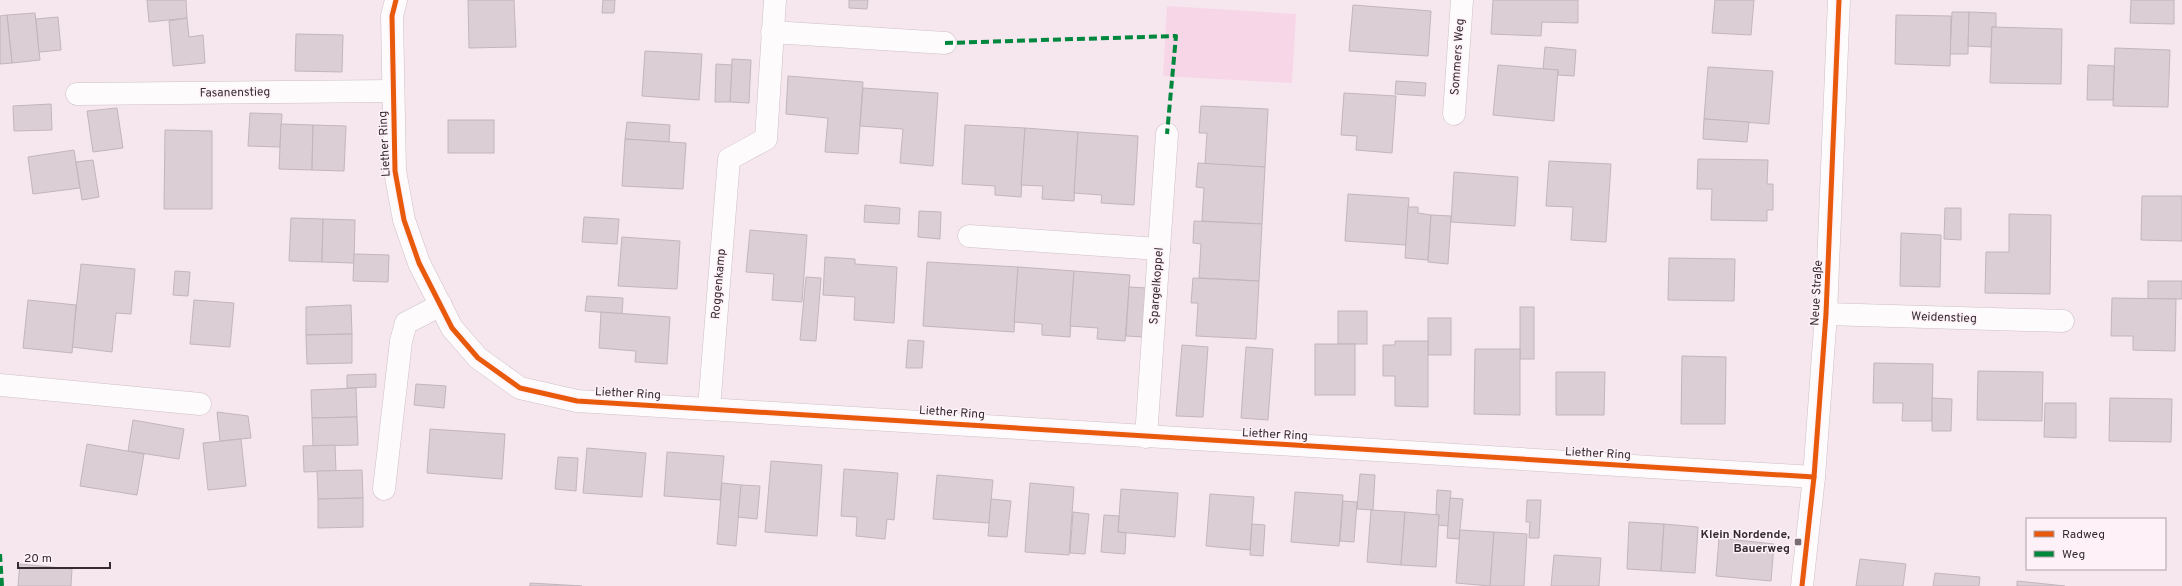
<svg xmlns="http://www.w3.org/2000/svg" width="2182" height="586" viewBox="0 0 2182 586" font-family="Overpass,sans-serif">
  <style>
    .green { fill: #f7d6e7 }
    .building { fill: #dbced4; stroke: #c2b6bc }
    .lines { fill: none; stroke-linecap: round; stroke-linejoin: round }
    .minor-casing { stroke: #cdc0c6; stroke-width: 23 }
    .minor { stroke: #fefbfc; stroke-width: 22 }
    .quiet { stroke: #00873e; stroke-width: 4; stroke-dasharray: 8 4; stroke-linecap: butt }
    .cycleway-casing { stroke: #fef2f8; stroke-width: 8 }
    .cycleway { stroke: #e8590c; stroke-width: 5 }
    .poi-dot { fill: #796c72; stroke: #fef2f8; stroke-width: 1.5 }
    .labels { text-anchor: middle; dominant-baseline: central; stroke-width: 3; stroke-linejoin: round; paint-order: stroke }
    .street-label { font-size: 12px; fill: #352b30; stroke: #fef2f8 }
    .poi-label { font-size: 12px; font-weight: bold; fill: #352b30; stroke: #fef2f8; text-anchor: end }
  </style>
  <rect width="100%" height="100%" fill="#f6e6ee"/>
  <polygon class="green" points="1167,6 1296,14 1292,83 1163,76"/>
  <g class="building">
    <polygon points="147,0 186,0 187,18 149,22"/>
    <polygon points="468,0 514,0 516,47 469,48"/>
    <polygon points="603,0 615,0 614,13 602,13"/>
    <polygon points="849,0 868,0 867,9 849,8"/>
    <polygon points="1493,0 1578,0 1578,23 1542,22 1541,36 1491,34"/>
    <polygon points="1715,0 1754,0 1751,35 1712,33"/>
    <polygon points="2131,0 2174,0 2174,24 2130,23"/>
    <polygon points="1353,5 1431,11 1428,56 1349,51"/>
    <polygon points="1952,12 1969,12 1968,54 1950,54"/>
    <polygon points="1969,12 1996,13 1996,27 1992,27 1991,47 1968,46"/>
    <polygon points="35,13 40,60 12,63 7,15"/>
    <polygon points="7,15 12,63 0,64 0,16"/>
    <polygon points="1896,15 1951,16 1950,66 1895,64"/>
    <polygon points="58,17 61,50 39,52 36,19"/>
    <polygon points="187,18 189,37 203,35 205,63 173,66 169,21"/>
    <polygon points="1992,27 2062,29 2061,84 1990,83"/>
    <polygon points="296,34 343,35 342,72 295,71"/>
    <polygon points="1545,47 1576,50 1574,76 1558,75 1558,70 1543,69"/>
    <polygon points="2115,48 2170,50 2168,107 2113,106"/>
    <polygon points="645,51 702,54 699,100 642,96"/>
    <polygon points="732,59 751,60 749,103 730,102"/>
    <polygon points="716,64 732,65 730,102 715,102"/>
    <polygon points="1498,65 1558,70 1554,121 1493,115"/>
    <polygon points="2088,65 2114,66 2113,100 2087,100"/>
    <polygon points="1708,67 1773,71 1769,124 1704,119"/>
    <polygon points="788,76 863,82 858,154 825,152 828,118 786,114"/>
    <polygon points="1396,81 1426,83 1425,96 1395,94"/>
    <polygon points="863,88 938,93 933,166 900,163 903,129 860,126"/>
    <polygon points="1344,93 1396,96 1392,153 1356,150 1357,136 1341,135"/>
    <polygon points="51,104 52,130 14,131 13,106"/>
    <polygon points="1201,106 1268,109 1265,167 1205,164 1207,133 1199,133"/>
    <polygon points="117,108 123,148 93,152 87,111"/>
    <polygon points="250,113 282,114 280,147 248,146"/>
    <polygon points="1704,119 1749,122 1747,142 1703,139"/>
    <rect x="448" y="120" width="46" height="33"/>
    <polygon points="627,122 670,125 669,142 625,139"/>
    <polygon points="281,124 313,125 312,170 279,169"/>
    <polygon points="313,125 346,126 344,171 312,170"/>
    <polygon points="965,125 1025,128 1021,197 995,195 995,186 962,184"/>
    <polygon points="1025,128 1078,132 1074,201 1042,199 1043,186 1021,185"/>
    <polygon points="165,130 212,131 212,209 164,209"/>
    <polygon points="1078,132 1138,136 1134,205 1101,203 1102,195 1074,193"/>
    <polygon points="625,139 686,143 683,189 622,186"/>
    <polygon points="74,150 80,188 33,194 28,157"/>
    <polygon points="1698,159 1768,160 1767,184 1773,184 1773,210 1767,210 1767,221 1711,220 1712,189 1697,189"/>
    <polygon points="93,160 99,197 82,200 76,162"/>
    <polygon points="1549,161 1611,164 1606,242 1571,240 1573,207 1546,206"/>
    <polygon points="1198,163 1265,167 1262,224 1202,221 1204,188 1196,187"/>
    <polygon points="1454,172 1518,177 1515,226 1451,222"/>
    <polygon points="1348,194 1409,198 1406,245 1345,241"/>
    <polygon points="2142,196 2182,196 2182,241 2141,240"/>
    <polygon points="865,205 900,208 899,224 864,222"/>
    <polygon points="1408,207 1418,207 1418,213 1431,215 1428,260 1405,258"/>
    <polygon points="1945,208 1961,208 1961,240 1944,239"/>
    <polygon points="919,211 941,212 940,239 918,237"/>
    <polygon points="2009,214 2051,215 2050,294 1985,293 1986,252 2009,252"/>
    <polygon points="1431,215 1451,216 1448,264 1428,262"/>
    <polygon points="584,217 619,219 617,244 582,242"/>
    <polygon points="291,218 323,219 322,262 289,261"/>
    <polygon points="323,219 355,220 354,263 322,262"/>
    <polygon points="1194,221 1262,224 1259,281 1199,278 1201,244 1193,243"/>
    <polygon points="750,230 807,235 802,302 772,300 774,274 746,272"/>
    <polygon points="1901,233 1941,235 1940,287 1900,286"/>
    <polygon points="622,237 680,241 677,289 618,286"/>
    <polygon points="354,254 389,255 388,282 353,281"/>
    <polygon points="825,257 855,259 855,264 897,267 894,323 854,320 855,297 823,295"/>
    <polygon points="1669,258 1735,259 1734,301 1668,300"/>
    <polygon points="927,262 1018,267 1014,332 923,326"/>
    <polygon points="81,264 135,269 131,314 116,313 112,352 72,347"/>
    <polygon points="1018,267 1074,271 1070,337 1042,335 1042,324 1014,322"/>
    <polygon points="175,271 190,272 188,296 173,295"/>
    <polygon points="1074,271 1130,275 1125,341 1097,339 1098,328 1070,326"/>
    <polygon points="806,277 821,278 816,341 800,340"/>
    <polygon points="1193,278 1259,281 1256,339 1196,336 1198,303 1191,303"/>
    <rect x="2148" y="281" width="34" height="18"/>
    <polygon points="1129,287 1147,288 1144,337 1126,336"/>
    <polygon points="587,296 623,298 622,314 585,311"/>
    <polygon points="2112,298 2176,299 2175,351 2133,350 2133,336 2111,336"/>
    <polygon points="28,300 76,305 72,353 23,348"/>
    <polygon points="194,300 234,303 230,347 190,344"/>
    <polygon points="351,305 352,334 306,335 306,307"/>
    <rect x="1520" y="307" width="14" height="52"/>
    <rect x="1338" y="311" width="29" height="33"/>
    <polygon points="601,312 670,317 667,364 635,362 636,351 599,348"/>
    <rect x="1428" y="318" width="23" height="37"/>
    <polygon points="352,334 352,363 307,364 306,335"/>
    <polygon points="908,340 924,341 922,368 906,368"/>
    <polygon points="1395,341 1428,341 1428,407 1395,406 1395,376 1383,376 1383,345 1395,345"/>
    <rect x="1315" y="344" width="40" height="51"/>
    <polygon points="1182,345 1208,347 1203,417 1176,416"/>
    <polygon points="1246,347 1273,349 1268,420 1241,418"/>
    <polygon points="1475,349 1520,349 1520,415 1474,414"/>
    <polygon points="1682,356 1726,357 1725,424 1681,424"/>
    <polygon points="1874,363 1933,364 1932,421 1902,421 1903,403 1873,403"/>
    <polygon points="1978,371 2043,372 2042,421 1977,420"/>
    <polygon points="1556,372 1605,372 1604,415 1556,415"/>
    <polygon points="376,374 376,387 347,388 347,375"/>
    <polygon points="416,384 446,386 444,408 414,405"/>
    <polygon points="356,388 357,417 312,418 311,390"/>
    <polygon points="1932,398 1952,399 1951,431 1932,431"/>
    <polygon points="2110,398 2172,399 2171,442 2109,441"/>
    <polygon points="2045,403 2076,403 2076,438 2044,437"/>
    <polygon points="217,412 248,416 251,438 220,441"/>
    <polygon points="357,417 358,445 313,446 312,418"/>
    <polygon points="133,420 184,429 179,459 128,451"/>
    <polygon points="430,429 505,434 502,479 427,473"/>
    <polygon points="241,439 246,486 208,490 203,443"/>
    <polygon points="87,444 144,454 137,495 80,486"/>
    <polygon points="335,445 336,471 304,472 303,446"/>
    <polygon points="587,448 646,453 642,497 583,493"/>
    <polygon points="667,452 724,456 720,500 664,496"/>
    <polygon points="558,457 578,458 576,491 555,489"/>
    <polygon points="771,461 822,465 817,536 765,532"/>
    <polygon points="844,469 898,473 894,520 887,519 885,539 856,536 857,517 841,516"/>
    <polygon points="362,470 363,498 318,499 317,471"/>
    <polygon points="1360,474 1375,475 1373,510 1357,509"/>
    <polygon points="937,475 993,480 989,523 933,519"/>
    <polygon points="722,483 741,485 736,546 717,544"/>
    <polygon points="1030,483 1074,487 1069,555 1025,552"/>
    <polygon points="741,485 760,486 757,519 738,517"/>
    <polygon points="1121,489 1178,493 1175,537 1118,532"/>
    <polygon points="1437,490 1451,491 1448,526 1438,525 1439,515 1436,514"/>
    <polygon points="1295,492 1343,495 1339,546 1291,542"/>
    <polygon points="1210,494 1254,497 1250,550 1206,546"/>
    <polygon points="363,498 363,527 318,528 318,499"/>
    <polygon points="1450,498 1463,499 1459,539 1447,538"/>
    <polygon points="991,499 1011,501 1007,537 988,536"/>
    <polygon points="1527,500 1541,500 1539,538 1529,538 1530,522 1526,522"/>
    <polygon points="1343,501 1357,502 1354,542 1340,541"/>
    <polygon points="1371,510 1405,512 1401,565 1367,562"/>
    <polygon points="1073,512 1089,514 1085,554 1070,553"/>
    <polygon points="1405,512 1439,515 1436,567 1401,565"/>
    <polygon points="1104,515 1119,516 1118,532 1126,533 1125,554 1101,552"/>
    <polygon points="1629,522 1664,524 1661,571 1627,569"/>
    <polygon points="1252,524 1265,525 1263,556 1250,555"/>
    <polygon points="1664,524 1698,527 1695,573 1661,571"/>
    <polygon points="1460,530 1494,532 1490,586 1456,583"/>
    <polygon points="1494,532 1527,534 1524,586 1490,586"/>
    <polygon points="1719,538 1774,544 1771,581 1716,576"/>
    <polygon points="1554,555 1601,558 1599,586 1551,586"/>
    <polygon points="1860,559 1906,564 1903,586 1856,586"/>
    <polygon points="20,564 72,569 71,586 18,586"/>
    <polygon points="1935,573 1980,577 1979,586 1933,586"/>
    <polygon points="2017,581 2065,586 2017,586"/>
    <polygon points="530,583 582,586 530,586"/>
  </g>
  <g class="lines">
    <defs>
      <g id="minor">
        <polyline points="396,0 392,16 395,171 404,220 419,263 452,328 478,358 520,388 577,401 1814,477"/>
        <polyline points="772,32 945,43"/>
        <polyline points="77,94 393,91"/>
        <polyline points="1454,114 1462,0"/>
        <polyline points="969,236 1159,249"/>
        <polyline points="1826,314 2063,321"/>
        <polyline points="0,385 200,404"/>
        <polyline points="709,408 729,159 766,139 775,0"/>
        <polyline points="1146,437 1167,134"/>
        <polyline points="384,489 401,341 406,323 441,305"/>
        <polyline points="1802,586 1814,477 1826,314 1839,0"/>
      </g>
    </defs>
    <use href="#minor" class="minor-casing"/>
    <use href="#minor" class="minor"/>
    <g class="quiet">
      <polyline points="945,43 1176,36 1167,134"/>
      <polyline points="0,554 2,586"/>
    </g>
    <defs>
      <g id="cycleway">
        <polyline points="396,0 392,16 395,171 404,220 419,263 452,328 478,358 520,388 577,401 1814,477"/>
        <polyline points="1802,586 1814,477 1826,314 1839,0"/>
      </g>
    </defs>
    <use href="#cycleway" class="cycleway-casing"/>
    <use href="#cycleway" class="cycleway"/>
  </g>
  <rect class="poi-dot" x="1794" y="538" width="8" height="8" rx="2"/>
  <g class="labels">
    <g class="street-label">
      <text transform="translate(1458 57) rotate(-86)">Sommers Weg</text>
      <text transform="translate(235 93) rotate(-1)">Fasanenstieg</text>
      <text transform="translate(385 144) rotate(-93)">Liether Ring</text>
      <text transform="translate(719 284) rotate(-85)">Roggenkamp</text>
      <text transform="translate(1157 286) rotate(-86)">Spargelkoppel</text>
      <text transform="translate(1817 293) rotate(-87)">Neue Straße</text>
      <text transform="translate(1944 318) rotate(2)">Weidenstieg</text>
      <text transform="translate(628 394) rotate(3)">Liether Ring</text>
      <text transform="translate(952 413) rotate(4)">Liether Ring</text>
      <text transform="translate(1275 435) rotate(3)">Liether Ring</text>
      <text transform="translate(1598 454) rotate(3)">Liether Ring</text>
    </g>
    <g class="poi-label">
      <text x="1790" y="535">Klein Nordende,<tspan x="1790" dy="14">Bauerweg</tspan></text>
    </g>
  </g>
  <rect x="2026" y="518" width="140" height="52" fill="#fef2f8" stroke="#aea2a8"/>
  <rect x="2034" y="531" width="20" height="6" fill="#e8590c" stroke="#aea2a8"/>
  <text x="2062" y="538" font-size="12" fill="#352b30">Radweg</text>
  <rect x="2034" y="551" width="20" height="6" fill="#00873e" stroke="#aea2a8"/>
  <text x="2062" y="558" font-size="12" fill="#352b30">Weg</text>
  <path d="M18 562v6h92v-6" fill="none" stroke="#352b30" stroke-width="2"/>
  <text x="24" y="562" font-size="12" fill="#352b30" stroke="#fef2f8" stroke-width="3" paint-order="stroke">20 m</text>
</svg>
